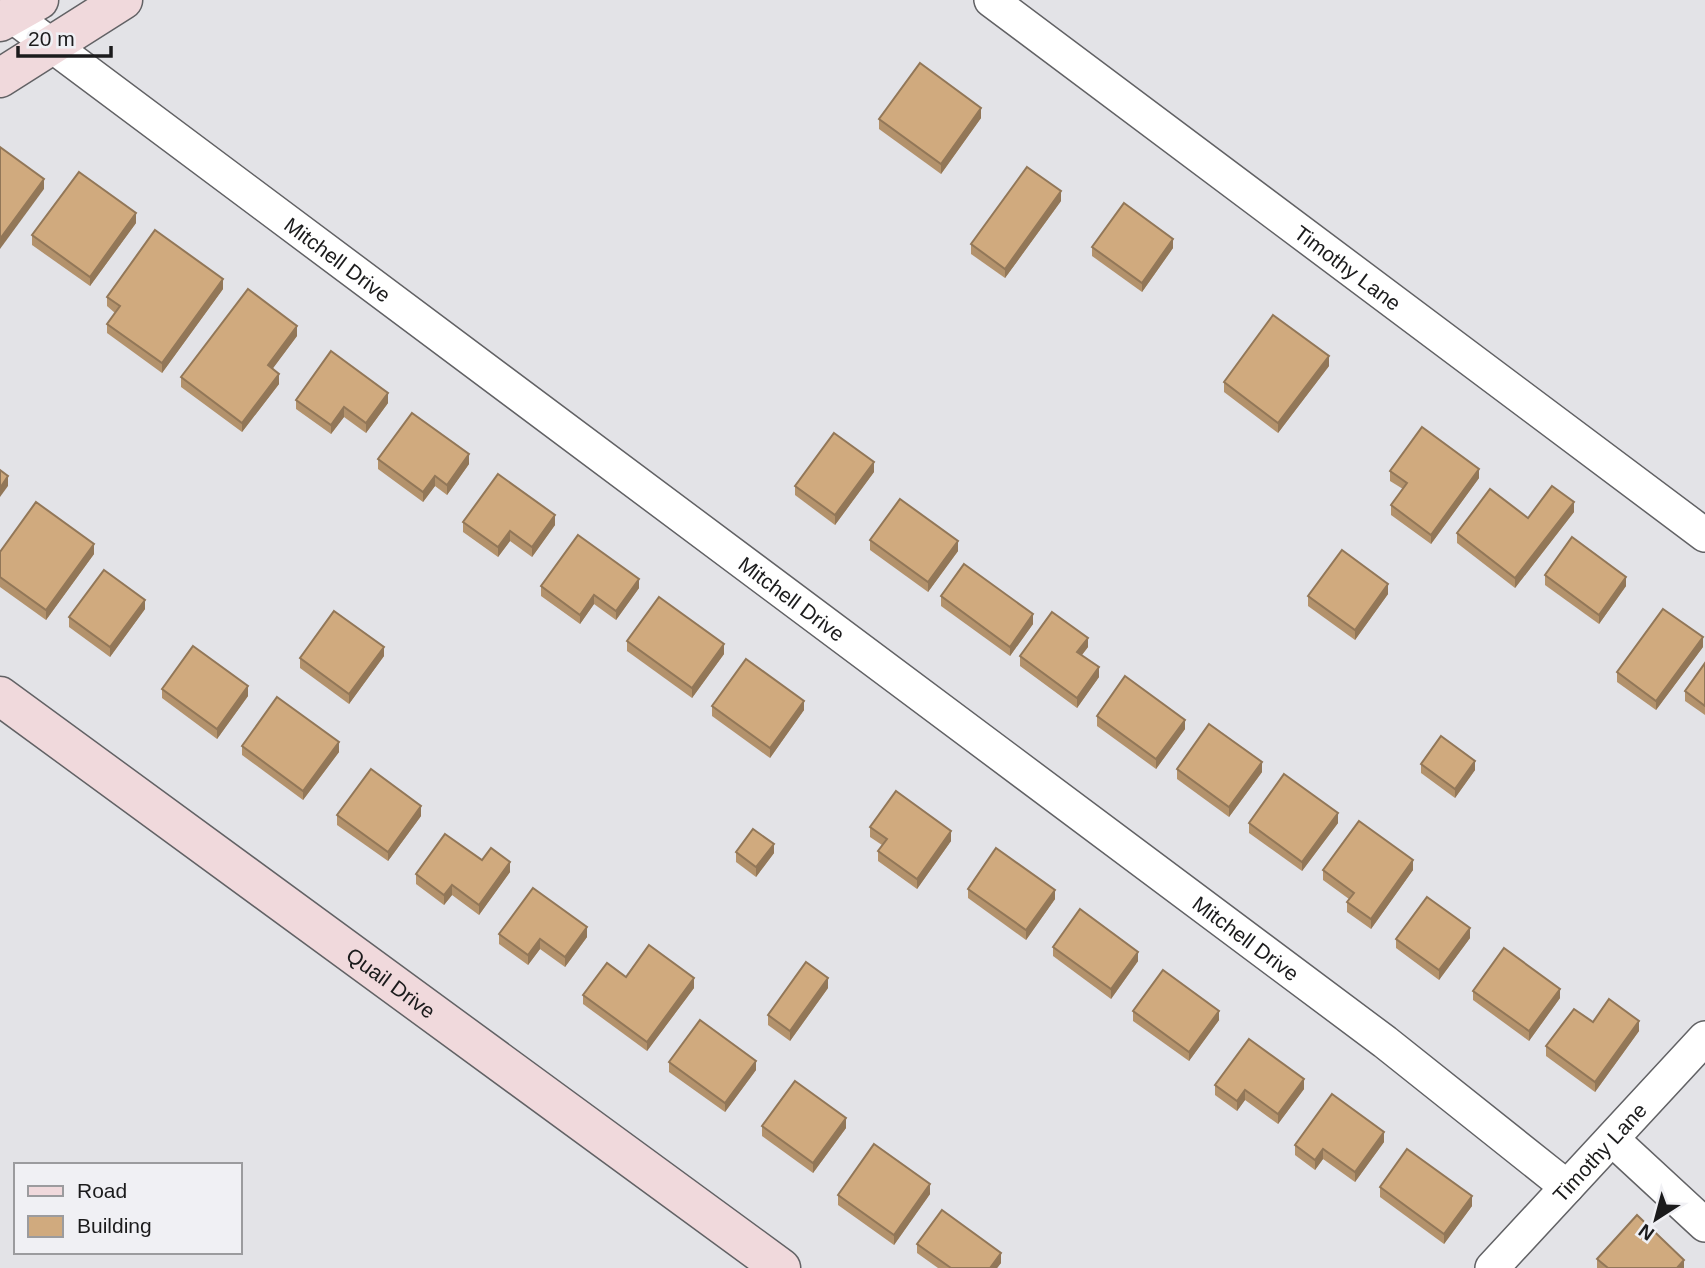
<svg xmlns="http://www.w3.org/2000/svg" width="1705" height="1268" viewBox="0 0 1705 1268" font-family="Arial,sans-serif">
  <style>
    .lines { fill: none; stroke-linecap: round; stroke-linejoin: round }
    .street-casing { stroke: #626265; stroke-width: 36 }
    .secondary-casing { stroke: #626265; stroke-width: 41 }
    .street { stroke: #fff; stroke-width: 33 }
    .secondary { stroke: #f0d9dc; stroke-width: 38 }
    .wall { fill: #b3926c }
    .shaded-wall { fill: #927758 }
    .building { fill: #d0aa7e; stroke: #927758; stroke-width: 2 }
    .labels { text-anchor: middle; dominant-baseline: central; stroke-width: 5; stroke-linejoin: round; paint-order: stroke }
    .street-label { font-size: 21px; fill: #1b1b1c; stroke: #f0f0f4 }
  </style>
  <rect width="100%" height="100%" fill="#e3e3e7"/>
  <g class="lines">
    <defs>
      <g id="street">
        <path id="s1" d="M991 0 1705 535"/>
        <path id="s2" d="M11 15 1385 1042 1567 1187"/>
        <polyline points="1612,1139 1705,1225"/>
        <path id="s3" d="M1492 1268 1705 1038"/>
      </g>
      <g id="secondary">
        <polyline points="0,22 39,0"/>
        <polyline points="0,78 123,0"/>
        <path id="s4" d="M0 696 781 1268"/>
      </g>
    </defs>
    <use href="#street" class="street-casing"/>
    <use href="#secondary" class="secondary-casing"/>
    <use href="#street" class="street"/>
    <use href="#secondary" class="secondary"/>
  </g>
  <g class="wall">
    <polygon points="981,118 941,174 879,129 879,119"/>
    <polygon points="1061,201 1005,278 971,254 971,244"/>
    <polygon points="136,223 90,286 32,245 32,235"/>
    <polygon points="1092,247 1173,248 1142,292 1092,256"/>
    <polygon points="223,289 162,373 107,333 107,324 115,313 107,306 107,297"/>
    <polygon points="297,336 272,369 279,384 242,432 181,387 181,377"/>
    <polygon points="1329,366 1278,433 1224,392 1224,382"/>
    <polygon points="296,400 388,403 366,433 344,417 331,434 296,409"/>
    <polygon points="378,459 469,464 447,495 435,486 423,502 378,469"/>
    <polygon points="1390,471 1479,478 1431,544 1391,515 1391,505 1403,489 1390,481"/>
    <polygon points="874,472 835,525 795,495 795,486"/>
    <polygon points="1574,512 1515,588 1457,543 1457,533 1528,518"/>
    <polygon points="463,522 555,525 532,557 510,541 498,557 463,532"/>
    <polygon points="870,540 958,551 928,592 870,550"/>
    <polygon points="0,552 94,554 46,620 0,587"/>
    <polygon points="1545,575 1626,586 1599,624 1545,585"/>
    <polygon points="541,586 639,588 616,620 594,604 580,624 541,596"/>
    <polygon points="1388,594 1355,640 1308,606 1308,596"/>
    <polygon points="941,596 1033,624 1010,656 941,606"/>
    <polygon points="145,609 110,657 69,627 69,617"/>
    <polygon points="627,641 724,654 692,698 627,651"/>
    <polygon points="1088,647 1082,655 1099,677 1077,708 1020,666 1020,656"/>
    <polygon points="1703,647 1656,710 1617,682 1617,672"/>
    <polygon points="384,656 349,704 300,668 300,658"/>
    <polygon points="1705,663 1705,715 1685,701 1685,691"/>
    <polygon points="162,689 248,696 217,739 162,698"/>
    <polygon points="712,706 804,710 770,758 712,716"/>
    <polygon points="1097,716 1185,729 1156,769 1097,726"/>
    <polygon points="242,746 339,752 303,800 242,755"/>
    <polygon points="1421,764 1475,770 1455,798 1421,773"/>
    <polygon points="1177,769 1262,772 1229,817 1177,779"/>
    <polygon points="337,815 421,816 388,861 337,825"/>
    <polygon points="1249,823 1338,823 1302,871 1249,833"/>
    <polygon points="870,827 951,841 917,889 878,861 878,851 882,845 870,837"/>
    <polygon points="736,852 774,853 756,877 736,862"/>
    <polygon points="482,860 510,872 479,915 452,895 444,905 416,884 416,874"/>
    <polygon points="1323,870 1413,870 1371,929 1347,912 1347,902 1349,899 1323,880"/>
    <polygon points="968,889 1055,899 1026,940 968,898"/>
    <polygon points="499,934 587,937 565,967 540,949 528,965 499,944"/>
    <polygon points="1470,938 1439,980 1396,948 1396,939"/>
    <polygon points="1053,947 1138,961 1111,999 1053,956"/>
    <polygon points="626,977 694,988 647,1051 583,1004 583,995"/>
    <polygon points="828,988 790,1041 768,1025 768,1015"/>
    <polygon points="1473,991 1560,998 1529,1041 1473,1000"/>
    <polygon points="1133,1011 1219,1020 1189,1061 1133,1021"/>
    <polygon points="1639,1031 1595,1092 1546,1056 1546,1046"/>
    <polygon points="669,1062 756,1070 725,1112 669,1072"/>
    <polygon points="1215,1085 1304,1089 1278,1124 1245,1100 1237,1111 1215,1095"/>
    <polygon points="762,1126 846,1128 813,1173 762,1136"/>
    <polygon points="1384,1142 1355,1182 1323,1159 1315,1170 1295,1155 1295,1145"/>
    <polygon points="1380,1187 1472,1206 1444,1244 1380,1197"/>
    <polygon points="930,1194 894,1245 838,1205 838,1195"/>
    <polygon points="917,1244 1001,1263 997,1268 938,1268 917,1253"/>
    <polygon points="1597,1259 1684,1268 1597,1268"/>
  </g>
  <g class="shaded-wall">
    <polygon points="981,108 981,118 941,174 941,164"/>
    <polygon points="44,179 44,189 0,249 0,239"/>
    <polygon points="1061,191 1061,201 1005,278 1005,269"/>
    <polygon points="136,213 136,223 90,286 90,277"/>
    <polygon points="1173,239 1173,248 1142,292 1142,283"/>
    <polygon points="223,279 223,289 162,373 162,363"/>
    <polygon points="297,326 297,336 268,375 268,365"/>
    <polygon points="1329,356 1329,366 1278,433 1278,423"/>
    <polygon points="279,374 279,384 242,432 242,423"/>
    <polygon points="388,393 388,403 366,433 366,423"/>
    <polygon points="344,407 344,417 331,434 331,425"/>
    <polygon points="469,454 469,464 447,495 447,485"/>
    <polygon points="874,462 874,472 835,525 835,515"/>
    <polygon points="1479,469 1479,478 1431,544 1431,535"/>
    <polygon points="8,476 8,486 0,497 0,488"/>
    <polygon points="435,476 435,486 423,502 423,492"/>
    <polygon points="1574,502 1574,512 1515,588 1515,578"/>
    <polygon points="555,515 555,525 532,557 532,547"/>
    <polygon points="510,531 510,541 498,557 498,547"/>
    <polygon points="958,541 958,551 928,592 928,582"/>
    <polygon points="94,544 94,554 46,620 46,610"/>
    <polygon points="1626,577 1626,586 1599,624 1599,615"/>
    <polygon points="639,579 639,588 616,620 616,611"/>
    <polygon points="1388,584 1388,594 1355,640 1355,630"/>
    <polygon points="594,595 594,604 580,624 580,615"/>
    <polygon points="145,600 145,609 110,657 110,647"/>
    <polygon points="1033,614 1033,624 1010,656 1010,647"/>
    <polygon points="1703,637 1703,647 1656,710 1656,701"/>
    <polygon points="1088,638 1088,647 1077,661 1077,652"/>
    <polygon points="724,644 724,654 692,698 692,688"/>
    <polygon points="384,647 384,656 349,704 349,694"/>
    <polygon points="1099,667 1099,677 1077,708 1077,698"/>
    <polygon points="248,686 248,696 217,739 217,729"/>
    <polygon points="804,701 804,710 770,758 770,748"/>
    <polygon points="1185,720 1185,729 1156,769 1156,759"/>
    <polygon points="339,742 339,752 303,800 303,791"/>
    <polygon points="1475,761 1475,770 1455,798 1455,789"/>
    <polygon points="1262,762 1262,772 1229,817 1229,807"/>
    <polygon points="421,806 421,816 388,861 388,852"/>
    <polygon points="1338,813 1338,823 1302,871 1302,862"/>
    <polygon points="951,831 951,841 917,889 917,879"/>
    <polygon points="774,844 774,853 756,877 756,867"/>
    <polygon points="1413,860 1413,870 1371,929 1371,919"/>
    <polygon points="510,862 510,872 479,915 479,905"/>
    <polygon points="452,885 452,895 444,905 444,895"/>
    <polygon points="1055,890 1055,899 1026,940 1026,930"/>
    <polygon points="587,927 587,937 565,967 565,957"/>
    <polygon points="1470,928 1470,938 1439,980 1439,970"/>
    <polygon points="540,939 540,949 528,965 528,955"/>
    <polygon points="1138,952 1138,961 1111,999 1111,989"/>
    <polygon points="694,978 694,988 647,1051 647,1042"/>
    <polygon points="828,978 828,988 790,1041 790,1031"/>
    <polygon points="1560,989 1560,998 1529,1041 1529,1031"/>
    <polygon points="1219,1011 1219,1020 1189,1061 1189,1052"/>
    <polygon points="1639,1021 1639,1031 1595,1092 1595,1082"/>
    <polygon points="756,1061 756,1070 725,1112 725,1103"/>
    <polygon points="1304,1079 1304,1089 1278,1124 1278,1114"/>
    <polygon points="1245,1090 1245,1100 1237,1111 1237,1101"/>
    <polygon points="846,1118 846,1128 813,1173 813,1163"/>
    <polygon points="1384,1132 1384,1142 1355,1182 1355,1172"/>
    <polygon points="1323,1149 1323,1159 1315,1170 1315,1160"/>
    <polygon points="930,1184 930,1194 894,1245 894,1235"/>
    <polygon points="1472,1196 1472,1206 1444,1244 1444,1234"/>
    <polygon points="1001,1253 1001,1263 997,1268 990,1268"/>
    <polygon points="1684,1260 1684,1268 1677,1268"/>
  </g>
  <g class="building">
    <polygon points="920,63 981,108 941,164 879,119"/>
    <polygon points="0,147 44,179 0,239"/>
    <polygon points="1027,167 1061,191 1005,269 971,244"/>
    <polygon points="79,172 136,213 90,277 32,235"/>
    <polygon points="1124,203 1173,239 1142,283 1092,247"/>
    <polygon points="155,230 223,279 162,363 107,324 120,306 107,297"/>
    <polygon points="248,289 297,326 268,365 279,374 242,423 181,377"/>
    <polygon points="1273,315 1329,356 1278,423 1224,382"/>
    <polygon points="331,351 388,393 366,423 344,407 331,425 296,400"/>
    <polygon points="412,413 469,454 447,485 435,476 423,492 378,459"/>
    <polygon points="1422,427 1479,469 1431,535 1391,505 1407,483 1390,471"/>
    <polygon points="834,433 874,462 835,515 795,486"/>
    <polygon points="0,470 8,476 0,488"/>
    <polygon points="498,474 555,515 532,547 510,531 498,547 463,522"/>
    <polygon points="1552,486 1574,502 1515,578 1457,533 1490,489 1528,518"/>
    <polygon points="900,499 958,541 928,582 870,540"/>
    <polygon points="36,502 94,544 46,610 0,577 0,552"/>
    <polygon points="578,535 639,579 616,611 594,595 580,615 541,586"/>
    <polygon points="1572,537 1626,577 1599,615 1545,575"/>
    <polygon points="1342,550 1388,584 1355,630 1308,596"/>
    <polygon points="964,564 1033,614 1010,647 941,596"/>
    <polygon points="104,570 145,600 110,647 69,617"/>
    <polygon points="659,597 724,644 692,688 627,641"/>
    <polygon points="1663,609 1703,637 1656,701 1617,672"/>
    <polygon points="334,611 384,647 349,694 300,658"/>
    <polygon points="1052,612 1088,638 1077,652 1099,667 1077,698 1020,656"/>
    <polygon points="193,646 248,686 217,729 162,689"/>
    <polygon points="746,659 804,701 770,748 712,706"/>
    <polygon points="1705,663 1705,706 1685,691"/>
    <polygon points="1125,676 1185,720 1156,759 1097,716"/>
    <polygon points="277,697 339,742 303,791 242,746"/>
    <polygon points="1209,724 1262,762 1229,807 1177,769"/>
    <polygon points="1441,736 1475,761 1455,789 1421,764"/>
    <polygon points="371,769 421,806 388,852 337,815"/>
    <polygon points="1284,774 1338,813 1302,862 1249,823"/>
    <polygon points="896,791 951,831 917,879 878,851 887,839 870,827"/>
    <polygon points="1359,821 1413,860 1371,919 1347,902 1354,893 1323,870"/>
    <polygon points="753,829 774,844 756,867 736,852"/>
    <polygon points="445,834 482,860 491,848 510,862 479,905 452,885 444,895 416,874"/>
    <polygon points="996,848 1055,890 1026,930 968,889"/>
    <polygon points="533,888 587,927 565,957 540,939 528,955 499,934"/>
    <polygon points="1427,897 1470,928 1439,970 1396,939"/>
    <polygon points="1080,909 1138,952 1111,989 1053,947"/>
    <polygon points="649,945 694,978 647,1042 583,995 607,963 626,977"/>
    <polygon points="1504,948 1560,989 1529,1031 1473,991"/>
    <polygon points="806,962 828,978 790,1031 768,1015"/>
    <polygon points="1163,970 1219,1011 1189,1052 1133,1011"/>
    <polygon points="1609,999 1639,1021 1595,1082 1546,1046 1574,1009 1593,1022"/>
    <polygon points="700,1020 756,1061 725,1103 669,1062"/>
    <polygon points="1249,1039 1304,1079 1278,1114 1245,1090 1237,1101 1215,1085"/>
    <polygon points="795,1081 846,1118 813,1163 762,1126"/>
    <polygon points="1332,1094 1384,1132 1355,1172 1323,1149 1315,1160 1295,1145"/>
    <polygon points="874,1144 930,1184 894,1235 838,1195"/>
    <polygon points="1407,1149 1472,1196 1444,1234 1380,1187"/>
    <polygon points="942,1210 1001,1253 990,1268 951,1268 917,1244"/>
    <polygon points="1637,1215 1684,1260 1677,1268 1608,1268 1597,1259"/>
  </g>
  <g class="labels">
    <g class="street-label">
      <text stroke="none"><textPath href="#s2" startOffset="408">Mitchell Drive</textPath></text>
      <text stroke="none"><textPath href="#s1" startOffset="446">Timothy Lane</textPath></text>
      <text stroke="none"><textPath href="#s2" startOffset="975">Mitchell Drive</textPath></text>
      <text stroke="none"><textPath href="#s2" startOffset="1542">Mitchell Drive</textPath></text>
      <text stroke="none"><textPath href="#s4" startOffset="485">Quail Drive</textPath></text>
      <text stroke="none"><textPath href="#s3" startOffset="158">Timothy Lane</textPath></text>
    </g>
  </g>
  <rect x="14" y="1163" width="228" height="91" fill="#f0f0f4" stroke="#9b9b9e" stroke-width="2"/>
  <rect x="28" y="1186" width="35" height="10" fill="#f0d9dc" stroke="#9b9b9e" stroke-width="2"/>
  <text x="77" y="1198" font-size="21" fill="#1b1b1c">Road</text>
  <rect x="28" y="1216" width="35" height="21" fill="#d0aa7e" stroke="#9b9b9e" stroke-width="2"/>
  <text x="77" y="1233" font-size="21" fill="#1b1b1c">Building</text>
  <g transform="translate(1656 1219) rotate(216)" stroke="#f0f0f4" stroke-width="5" paint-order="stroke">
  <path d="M0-5L12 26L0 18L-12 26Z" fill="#1b1b1c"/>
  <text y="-10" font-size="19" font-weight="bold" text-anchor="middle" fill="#1b1b1c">N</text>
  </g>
  <path d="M18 46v10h93v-10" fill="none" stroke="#1b1b1c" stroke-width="3.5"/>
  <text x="28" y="46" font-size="21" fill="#1b1b1c" stroke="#f0f0f4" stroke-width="5" paint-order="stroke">20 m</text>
</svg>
